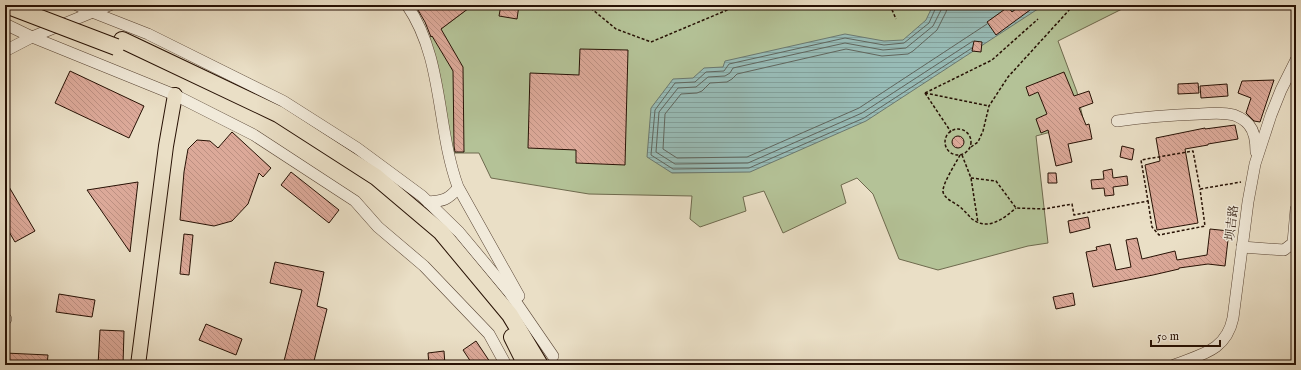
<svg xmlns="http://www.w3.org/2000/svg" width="1301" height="370" viewBox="0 0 1301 370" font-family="'IM FELL English','Noto Serif SC',serif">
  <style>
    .green { fill: #b4c297; stroke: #6e6a4e }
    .water { fill: url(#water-rules); stroke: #6b786f }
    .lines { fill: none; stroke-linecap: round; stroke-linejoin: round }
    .shore { stroke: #60665e; stroke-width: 1 }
    .building { fill: url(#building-back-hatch); stroke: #271104 }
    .minor-casing { stroke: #584434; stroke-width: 12 }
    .major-casing { stroke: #271104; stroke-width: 16 }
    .highway-casing { stroke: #271104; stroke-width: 18 }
    .path { stroke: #271104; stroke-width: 1.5; stroke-dasharray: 3 2; stroke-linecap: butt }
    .minor { stroke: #f1eada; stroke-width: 11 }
    .major { stroke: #eadfc6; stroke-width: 14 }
    .highway { stroke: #eadfc6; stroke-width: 16 }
    .highway-bridge-casing { stroke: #271104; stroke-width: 18; stroke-linecap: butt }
    .highway-bridge { stroke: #eadfc6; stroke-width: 16 }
    .labels { text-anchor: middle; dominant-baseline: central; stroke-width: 3; stroke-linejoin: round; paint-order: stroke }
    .street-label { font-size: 12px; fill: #271104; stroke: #f1eada }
  </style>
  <defs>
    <pattern id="water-rules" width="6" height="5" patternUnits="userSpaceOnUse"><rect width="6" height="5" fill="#98bcb7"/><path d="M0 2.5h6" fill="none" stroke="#83a19c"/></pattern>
    <pattern id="building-back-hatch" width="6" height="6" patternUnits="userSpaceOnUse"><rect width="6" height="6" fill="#dca999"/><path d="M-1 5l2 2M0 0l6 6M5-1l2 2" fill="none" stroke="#bd9082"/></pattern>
  </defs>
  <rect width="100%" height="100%" fill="#eadfc6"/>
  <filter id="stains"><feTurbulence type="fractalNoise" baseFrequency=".005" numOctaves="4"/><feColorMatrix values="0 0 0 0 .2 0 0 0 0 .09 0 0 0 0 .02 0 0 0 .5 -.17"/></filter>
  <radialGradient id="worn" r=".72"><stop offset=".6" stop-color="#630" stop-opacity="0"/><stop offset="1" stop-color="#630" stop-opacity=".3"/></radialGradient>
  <polygon class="green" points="473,5 1130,5 1058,41 1077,92 1084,123 1036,136 1048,243 1028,246 938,270 899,259 873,194 857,178 841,185 846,203 783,233 764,191 743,197 746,211 700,227 690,219 692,196 589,194 491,178 479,153 451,153 429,38"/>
  <polygon class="water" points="933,5 1044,5 866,121 750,172 672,173 647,157 651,108 673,79 693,78 704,68 723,67 725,61 845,34 884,41 903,40 926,20"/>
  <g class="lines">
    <g class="shore">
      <polyline points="937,5 929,23 904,43 884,45 845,38 729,64 724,71 706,72 695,82 675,83 655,110 651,155 673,169 749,168 864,118 972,48"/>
      <polyline points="942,5 941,10 933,26 906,48 883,50 845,43 733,68 730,73 725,76 708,77 696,87 678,88 659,112 656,152 675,164 748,163 862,113 973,41"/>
      <polyline points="948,5 946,12 937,30 913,51 908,54 882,56 846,49 737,74 732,79 727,82 710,83 702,91 697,93 681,94 665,114 663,149 677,158 747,157 859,108 987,24"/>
    </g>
  </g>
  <g class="building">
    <polygon points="415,5 473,5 441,29 463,67 464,152 455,152 454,146 453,71 432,36 431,37 425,22"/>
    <polygon points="501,5 519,5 517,19 499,16"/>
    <polygon points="1021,5 1026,5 1030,10 996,35 987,22 1008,7 1012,12"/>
    <polygon points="974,41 982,42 981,52 972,51"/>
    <polygon points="580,49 628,50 625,165 576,163 576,150 528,148 530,73 579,75"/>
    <polygon points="70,71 144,106 129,138 55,103"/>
    <polygon points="1064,72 1074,96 1089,91 1093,103 1079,108 1086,125 1089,124 1092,139 1068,144 1072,162 1056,166 1048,130 1041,133 1036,119 1047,114 1038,92 1029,96 1026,87"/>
    <polygon points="1274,80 1260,122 1254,121 1246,113 1251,98 1238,93 1242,81"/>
    <polygon points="1198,83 1199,93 1178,94 1178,84"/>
    <polygon points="1227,84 1228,96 1201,98 1200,86"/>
    <polygon points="1235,125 1238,139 1208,144 1208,145 1185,149 1198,223 1157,230 1145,165 1160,161 1156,138 1205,128 1205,129"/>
    <polygon points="232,132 271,168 263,177 259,173 248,204 232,221 214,226 180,220 184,172 188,149 197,140 210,141 218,148"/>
    <circle cx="958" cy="142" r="6"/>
    <polygon points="1122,146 1134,149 1132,160 1120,157"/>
    <polygon points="1112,169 1113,178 1127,176 1128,185 1113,187 1114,195 1105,196 1104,188 1092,189 1091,180 1104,179 1103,171"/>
    <polygon points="291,172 339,210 329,223 281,185"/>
    <polygon points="1048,173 1056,173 1057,183 1048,183"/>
    <polygon points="5,180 35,231 15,242 5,225"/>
    <polygon points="138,182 130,252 87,190"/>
    <polygon points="1088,217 1090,228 1070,233 1068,221"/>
    <polygon points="1210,229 1229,231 1225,266 1208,264 1179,268 1179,269 1153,275 1093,287 1086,252 1097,250 1096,247 1110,244 1116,270 1131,267 1126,240 1137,238 1142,259 1175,251 1177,260 1207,255"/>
    <polygon points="184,234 193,235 189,275 180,274"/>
    <polygon points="275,262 324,272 317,306 327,309 313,365 283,365 302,290 270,283"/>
    <polygon points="1073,293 1075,305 1056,309 1053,297"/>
    <polygon points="59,294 95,300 92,317 56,312"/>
    <polygon points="206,324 242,339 236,355 199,340"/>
    <polygon points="100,330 124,331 123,365 98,365"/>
    <polygon points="476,341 492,365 473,365 463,350"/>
    <polygon points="444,351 445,365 429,365 428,353"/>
    <polygon points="5,353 48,355 47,365 5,365"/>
  </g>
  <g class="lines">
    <defs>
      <g id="minor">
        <polyline points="77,5 92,12 148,34 283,101 357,148 422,196 459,232 509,292 553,356"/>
        <path d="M407 5C444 59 436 127 458 187L519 296"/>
        <polyline points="5,24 32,37 175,95 254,135 355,201 378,227 424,266 489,334 506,365"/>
        <polyline points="5,51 32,37 110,5"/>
        <path d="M1117 121C1145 117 1173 115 1200 114 1211 113 1223 112 1234 115 1239 117 1246 121 1249 125 1255 132 1256 143 1256 152"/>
        <path d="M428 202C443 201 448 200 458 188"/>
        <polyline points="1242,247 1284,250 1293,243 1296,209"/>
        <polyline points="5,319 6,319"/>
        <path d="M1174 365C1202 354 1226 351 1233 318L1248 202 1255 164 1271 115 1281 90 1296 60"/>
      </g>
      <polyline id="major" points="138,365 166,146 175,95"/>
      <g id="highway">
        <polyline points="122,40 278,114 376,177 441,232 510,315 540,365"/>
        <polyline points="512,337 526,365"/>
      </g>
    </defs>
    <use href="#minor" class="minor-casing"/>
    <use href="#major" class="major-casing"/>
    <use href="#highway" class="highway-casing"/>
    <g class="path">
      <polyline points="587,5 616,29 651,42 732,8 748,5"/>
      <polyline points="890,5 896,19"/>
      <polyline points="925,93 992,60 1038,19"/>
      <polyline points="925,93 989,106"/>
      <polyline points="925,93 951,132"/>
      <circle cx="958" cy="142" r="13"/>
      <polyline points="971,147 978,142 983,131 989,106 1008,77 1071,8 1077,5"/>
      <path d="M960 155C956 163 942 184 943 192 945 199 953 202 959 206 964 210 968 215 972 219 988 231 1003 219 1016 208"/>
      <polyline points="962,155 971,178 978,223"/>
      <polyline points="971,178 996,181 1016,208 1044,209 1072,204 1074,215 1148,201 1141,160 1193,151 1200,189 1241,182"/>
      <polyline points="1148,201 1152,227 1159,235 1205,226 1200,189"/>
    </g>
    <use href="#minor" class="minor"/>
    <use href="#major" class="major"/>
    <use href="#highway" class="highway"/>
    <defs>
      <polyline id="highway-bridge" points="6,5 116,47"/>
    </defs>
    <use href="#highway-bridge" class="highway-bridge-casing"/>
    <use href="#highway-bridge" class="highway-bridge"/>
  </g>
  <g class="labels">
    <g class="street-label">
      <text transform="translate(1232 223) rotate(-83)">坝吉路</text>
    </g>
  </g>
  <rect width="1301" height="370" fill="none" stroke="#eadfc6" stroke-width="20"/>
  <rect x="6" y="6" width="1289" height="358" fill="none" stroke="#271104" stroke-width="2"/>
  <rect x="10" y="10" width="1281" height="350" fill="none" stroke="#271104"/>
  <path d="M1151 340v6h69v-6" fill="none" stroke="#271104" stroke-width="2"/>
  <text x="1157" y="340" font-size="12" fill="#271104" stroke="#f1eada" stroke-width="3" paint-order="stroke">50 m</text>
  <rect width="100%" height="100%" filter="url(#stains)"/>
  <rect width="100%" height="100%" fill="url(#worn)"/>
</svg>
